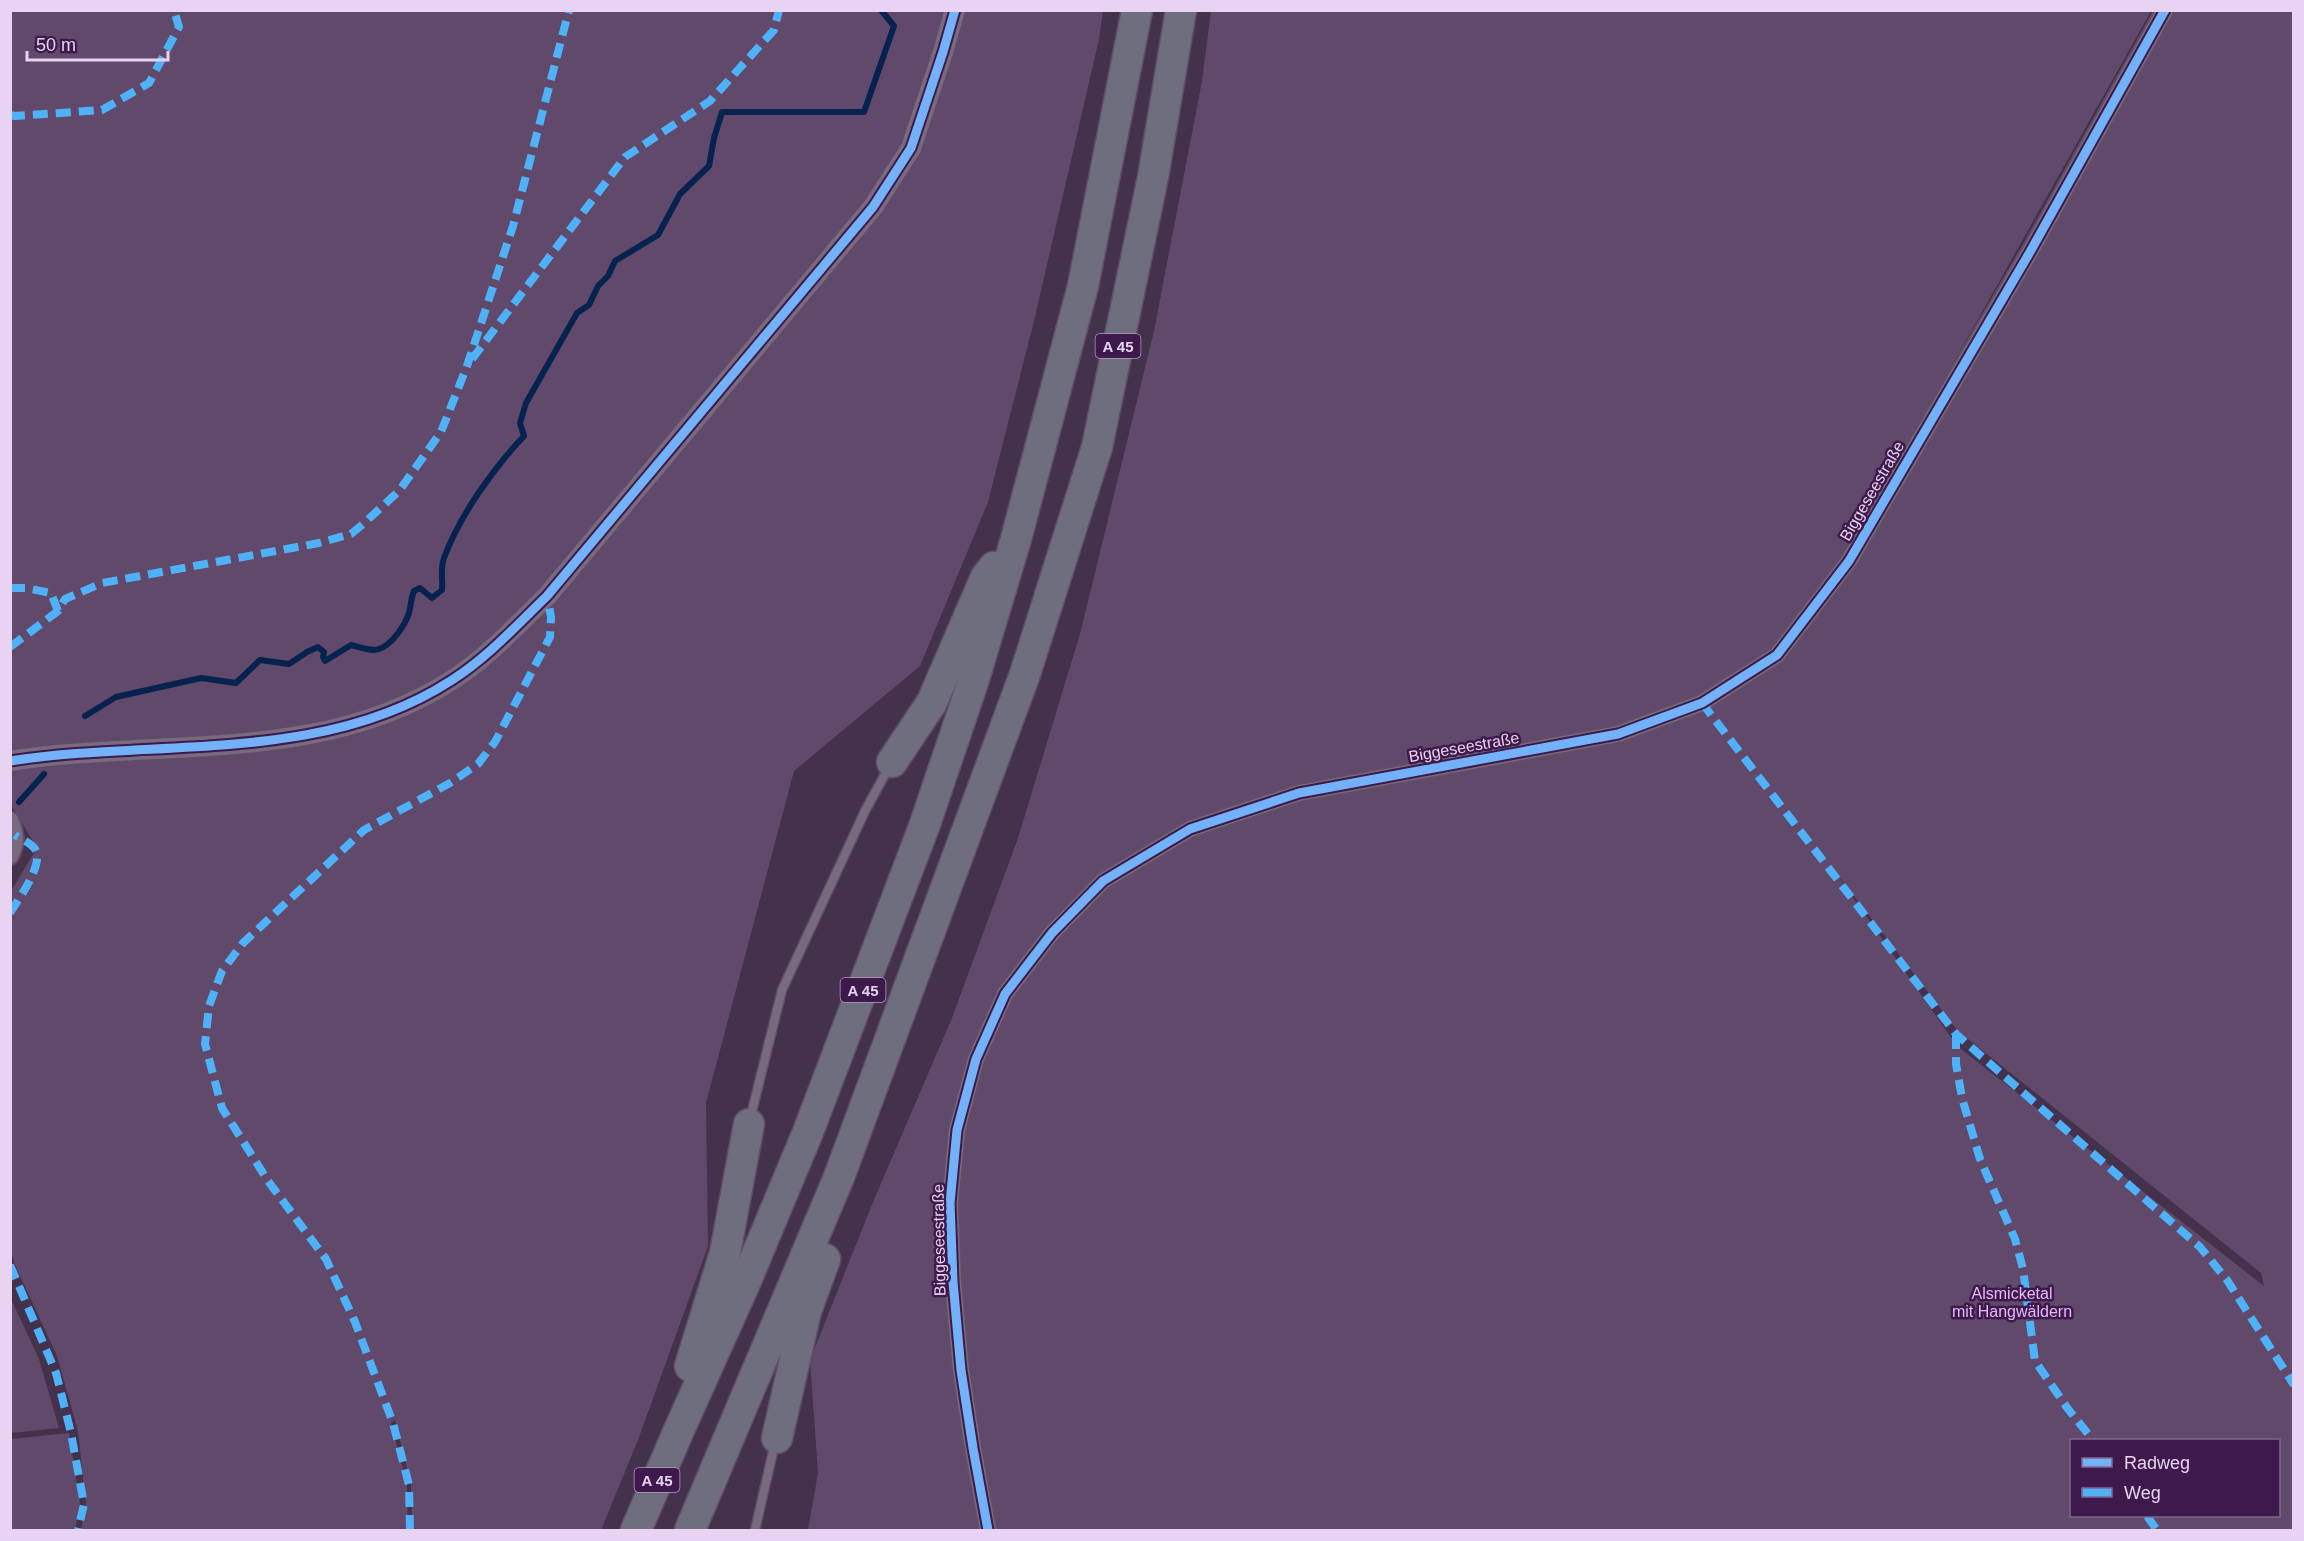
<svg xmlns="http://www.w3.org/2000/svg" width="2304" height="1541" viewBox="0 0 2304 1541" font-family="Helvetica,sans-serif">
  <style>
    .green { fill: #61496b; fill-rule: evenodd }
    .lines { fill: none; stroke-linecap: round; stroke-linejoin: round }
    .stream { stroke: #06234f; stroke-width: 6 }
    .service-casing { stroke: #5f4e66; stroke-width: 11 }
    .minor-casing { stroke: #5f4e66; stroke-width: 20 }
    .tertiary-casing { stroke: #5f4e66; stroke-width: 22 }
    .motorway-casing { stroke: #5f4e66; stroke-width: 33 }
    .service { stroke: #7a6a80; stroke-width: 8 }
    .minor { stroke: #7a6a80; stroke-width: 16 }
    .tertiary { stroke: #7a6a80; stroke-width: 20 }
    .motorway { stroke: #6e6e7f; stroke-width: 30 }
    .quiet { stroke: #4fb1f8; stroke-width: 8; stroke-dasharray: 15 8; stroke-linecap: butt }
    .cycleway-casing { stroke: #3e1a4c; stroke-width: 13 }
    .cycleway { stroke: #73b2f8; stroke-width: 9 }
    .labels { text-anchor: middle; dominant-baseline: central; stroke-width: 5; stroke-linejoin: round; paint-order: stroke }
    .shield { fill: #3e1a4c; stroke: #b59cc0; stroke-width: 1.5 }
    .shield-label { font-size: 15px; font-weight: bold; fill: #e8d3f2 }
    .street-label { font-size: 16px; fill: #e8d3f2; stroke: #3e1a4c }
    .park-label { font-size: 16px; fill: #e5baf9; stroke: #3e1a4c }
  </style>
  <rect width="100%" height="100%" fill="#44314c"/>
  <g class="green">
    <polygon points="10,11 1103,11 1099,39 1034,321 988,502 920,666 794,771 706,1103 708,1246 638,1440 601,1530 412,1530 411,1484 395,1420 391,1423 407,1484 408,1530 81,1530 86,1504 78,1431 57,1356 15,1265 10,1248 11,891 37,848 10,803"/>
    <path d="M1211 11H2151L1844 558 1779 659 1850 564 2174 11H2293V1530H808L818 1473 810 1360 873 1202 952 1018 1018 838 1080 634 1154 331 1202 81ZM1831 866 1958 1031 2261 1273 2264 1286 1957 1046ZM2072 1440H2278V1516H2072Z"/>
    <polygon points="10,1297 39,1359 59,1428 11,1433"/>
    <polygon points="69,1433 80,1504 75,1530 11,1530 11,1439"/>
  </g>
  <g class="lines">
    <g class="stream">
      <path d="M85 716 116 697 201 678 236 683 260 660 289 664 307 652 318 647 324 652 323 657 325 661 351 645C360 647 371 652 379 649 392 645 405 625 409 613 411 605 411 598 414 591L420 588 432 598 442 590C443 580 440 568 444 558 460 515 493 469 524 436L520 423 526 403 577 313 589 305 598 286 608 276 615 261 658 235 680 194 709 166 714 138 722 112H864L894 26 881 10"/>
      <polyline points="19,802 44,774"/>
    </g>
    <defs>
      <g id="service">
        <polyline points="750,1119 782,990 865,811 889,767"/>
        <polyline points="755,1530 775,1443"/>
      </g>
      <g id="minor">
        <path d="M10 820C16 834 17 844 10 856"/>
        <polyline points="988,1530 973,1448 961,1370 953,1282 950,1203 957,1130 976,1059 1005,994 1052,933 1103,881 1190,829 1299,793 1618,734 1702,703 1777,655 1849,561 2030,252 2165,10"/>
      </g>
      <path id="tertiary" d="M10 761C157 738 322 765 452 680 488 657 516 626 547 596L873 207 911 148 943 52 955 10"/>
      <g id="motorway">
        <polyline points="892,762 932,702 986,577 994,567"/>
        <polyline points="690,1366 725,1253 749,1124"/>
        <polyline points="777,1438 806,1311 825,1259"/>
        <polyline points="636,1530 679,1430 745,1283 808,1132 925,824 974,679 1016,539 1083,286 1137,10"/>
        <polyline points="690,1530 839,1177 1025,674 1097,447 1153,177 1181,10"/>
      </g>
    </defs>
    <use href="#service" class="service-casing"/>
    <use href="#minor" class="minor-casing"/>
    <use href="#tertiary" class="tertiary-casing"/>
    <use href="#motorway" class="motorway-casing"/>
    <use href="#service" class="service"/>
    <use href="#minor" class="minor"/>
    <use href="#tertiary" class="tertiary"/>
    <use href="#motorway" class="motorway"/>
    <g class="quiet">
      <polyline points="10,115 15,116 102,110 149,83 179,27 174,10"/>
      <polyline points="472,359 625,157 710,101 774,30 779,10"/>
      <polyline points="10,588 26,588 51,593 58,611"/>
      <polyline points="10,647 58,611 65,599 102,583 319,543 351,534 363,524 399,491 441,432 467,366 513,226 569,10"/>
      <polyline points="1702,703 1956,1034 2200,1247 2227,1280 2294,1385"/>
      <path d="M10 913C18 900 45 863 35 849 31 843 21 839 15 835"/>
      <polyline points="1956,1034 1956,1064 1962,1098 1980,1159 2015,1239 2023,1269 2035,1361 2068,1409 2093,1440"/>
      <polyline points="10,1265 56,1373 71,1433 84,1504 78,1530"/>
      <polyline points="2147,1516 2157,1530"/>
      <polyline points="410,1530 409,1485 393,1423 355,1322 326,1259 268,1181 222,1108 205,1044 209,1006 222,971 243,943 364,830 450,783 478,764 495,742 550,637 551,617 547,596"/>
    </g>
    <defs>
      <g id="cycleway">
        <path d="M10 761C157 738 322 765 452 680 488 657 516 626 547 596L873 207 911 148 943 52 955 10"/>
        <polyline points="988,1530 973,1448 961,1370 953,1282 950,1203 957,1130 976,1059 1005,994 1052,933 1103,881 1190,829 1299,793 1618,734 1702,703 1777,655 1849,561 2030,252 2165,10"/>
      </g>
    </defs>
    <use href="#cycleway" class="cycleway-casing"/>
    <use href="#cycleway" class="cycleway"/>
  </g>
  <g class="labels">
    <g class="shield">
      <rect x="1095.5" y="334" width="45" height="24" rx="4.5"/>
      <rect x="840.5" y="978" width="45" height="24" rx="4.5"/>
      <rect x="634.5" y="1468" width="45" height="24" rx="4.5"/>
    </g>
    <g class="shield-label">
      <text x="1118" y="346">A 45</text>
      <text x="863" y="990">A 45</text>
      <text x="657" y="1480">A 45</text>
    </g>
    <g class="street-label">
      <text transform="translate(1872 491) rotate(-60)">Biggeseestraße</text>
      <text transform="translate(1464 747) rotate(-10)">Biggeseestraße</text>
      <text transform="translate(939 1240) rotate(-91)">Biggeseestraße</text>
    </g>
    <g class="park-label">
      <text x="2012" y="1293">Alsmicketal<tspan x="2012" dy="18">mit Hangwäldern</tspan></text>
    </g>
  </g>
  <rect width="2304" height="1541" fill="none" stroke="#e8d3f2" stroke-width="24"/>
  <rect x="2070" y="1439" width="210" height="78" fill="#3e1a4c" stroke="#82648e" stroke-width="1.5"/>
  <rect x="2082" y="1458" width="30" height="9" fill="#73b2f8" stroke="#82648e" stroke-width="1.5"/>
  <text x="2124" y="1469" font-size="18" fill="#e8d3f2">Radweg</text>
  <rect x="2082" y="1488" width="30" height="9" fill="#4fb1f8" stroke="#82648e" stroke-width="1.5"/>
  <text x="2124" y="1499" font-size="18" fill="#e8d3f2">Weg</text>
  <path d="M27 51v9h141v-9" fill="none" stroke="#e8d3f2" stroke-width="3"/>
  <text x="36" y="51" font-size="18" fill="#e8d3f2" stroke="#3e1a4c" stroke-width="4.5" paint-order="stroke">50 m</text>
</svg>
